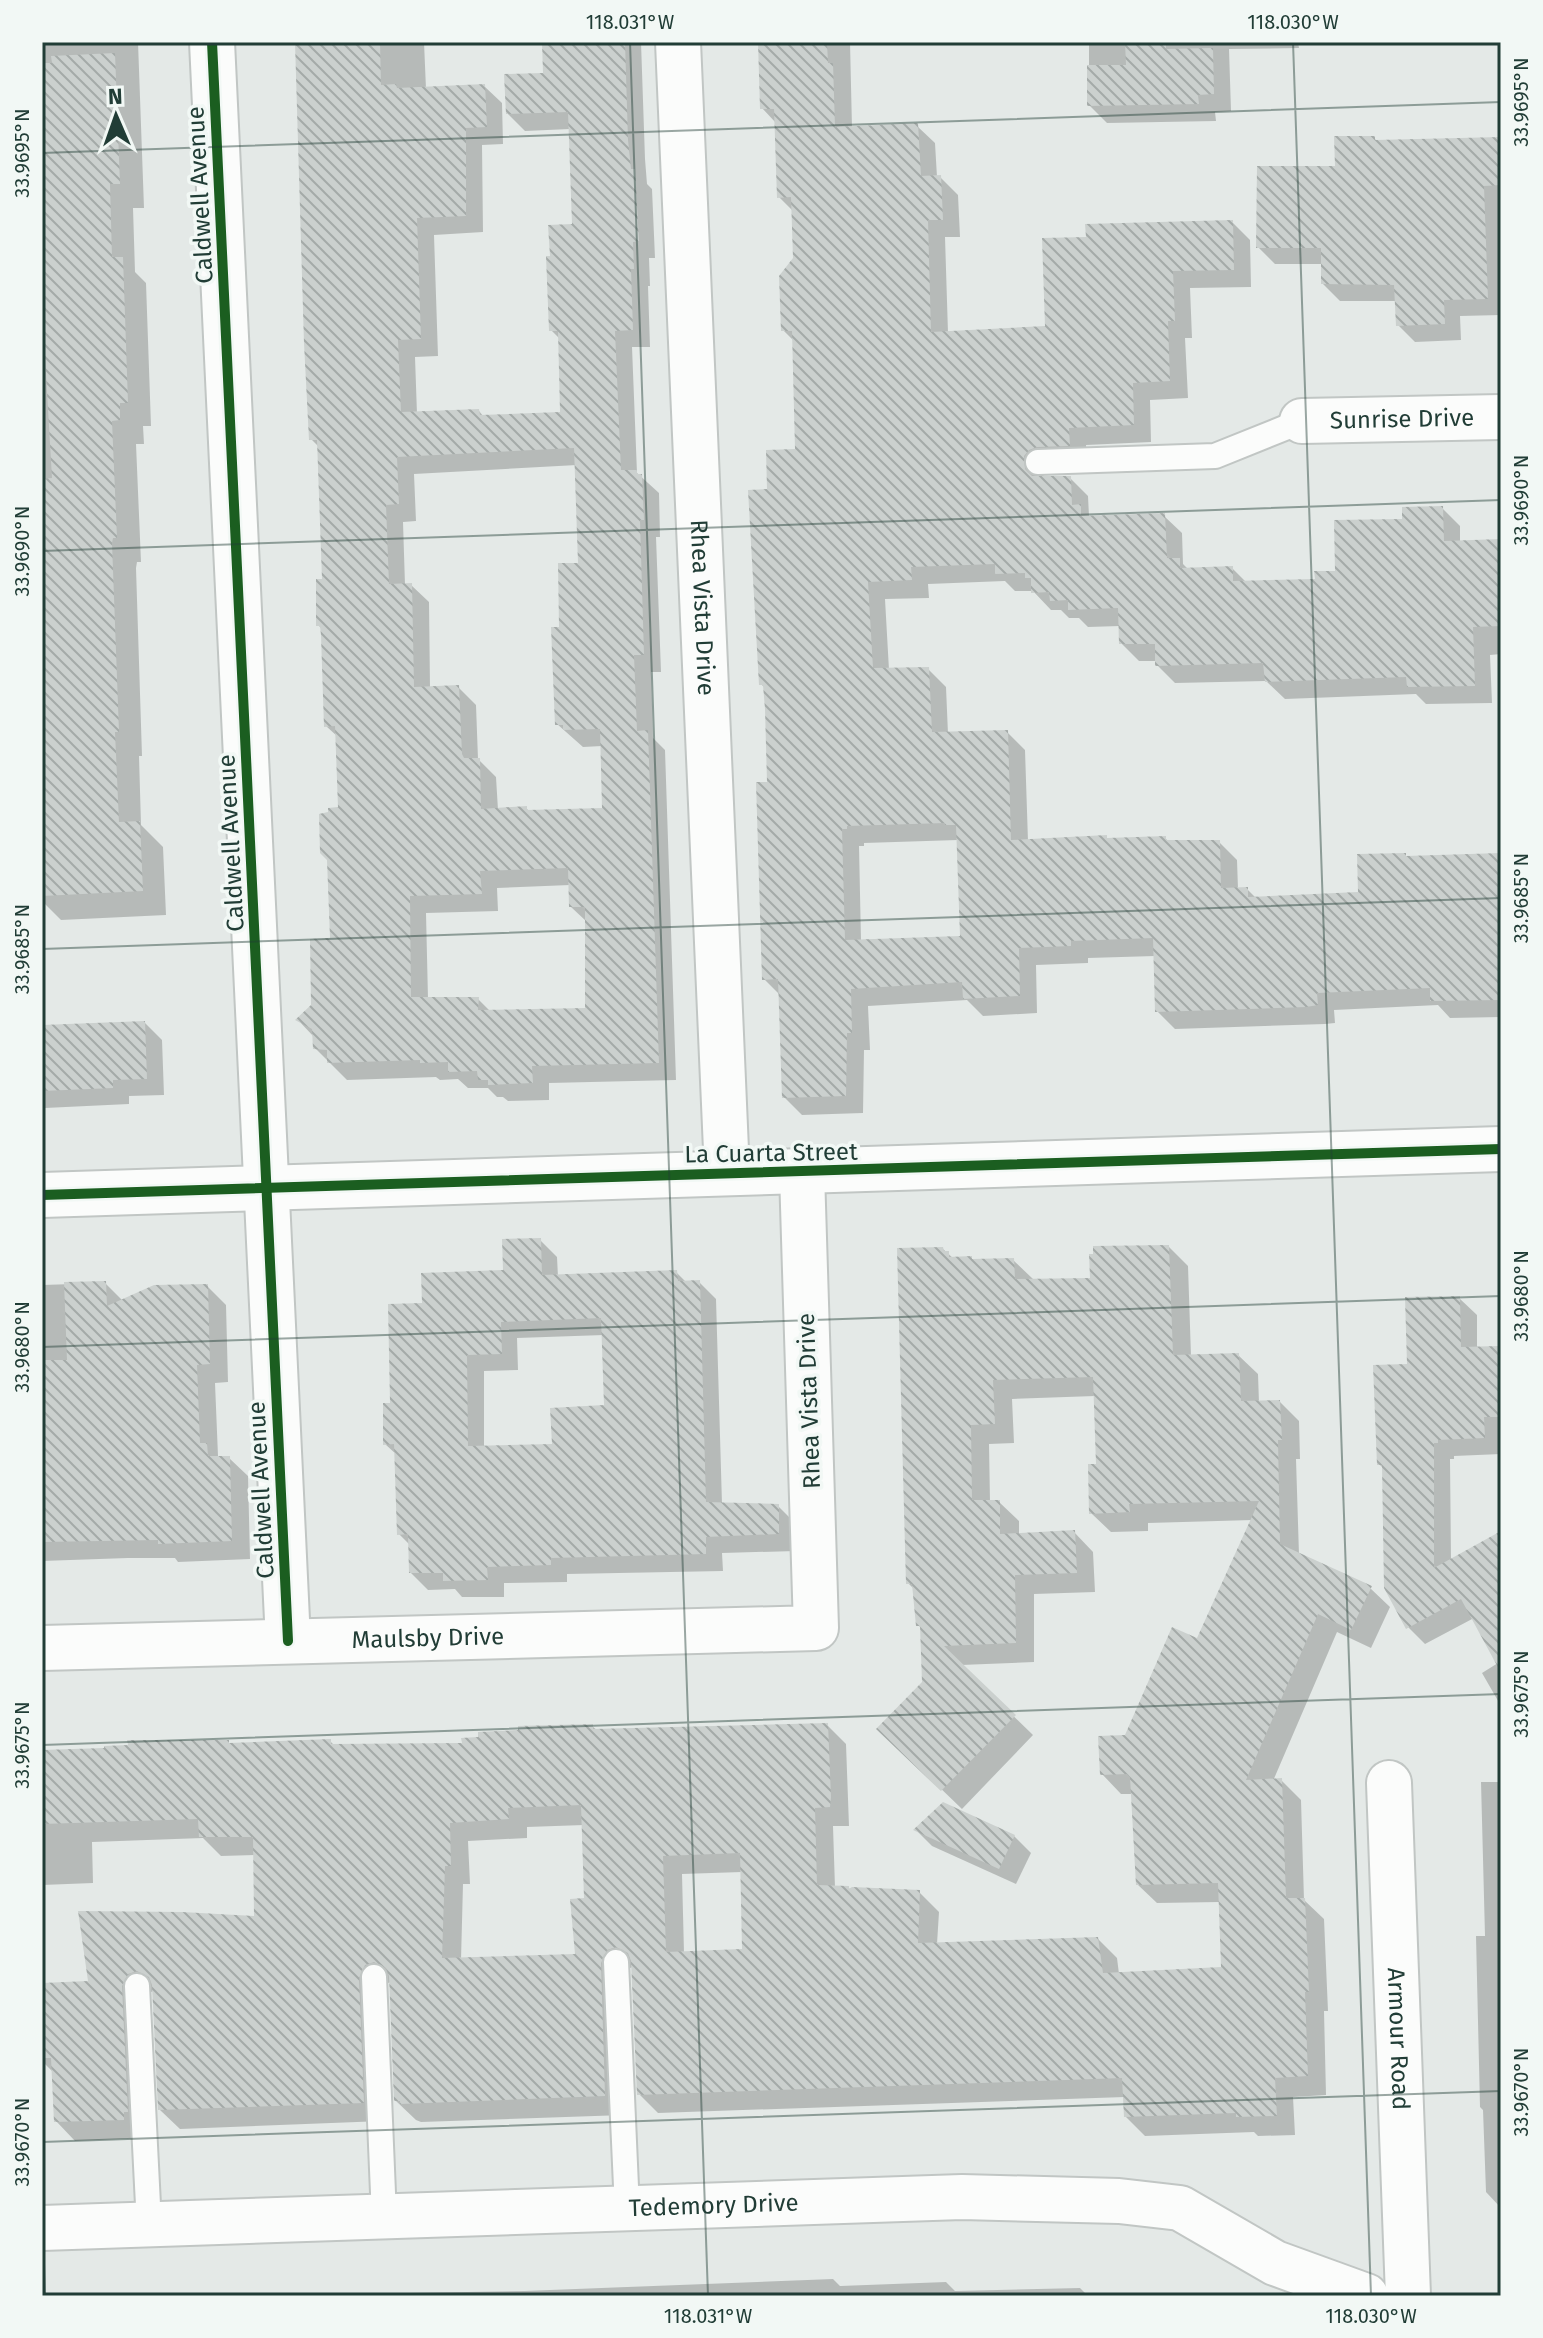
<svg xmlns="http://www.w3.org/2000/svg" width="1543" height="2338" viewBox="0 0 1543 2338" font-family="'Fira Sans',sans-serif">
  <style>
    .shadow { fill: #0003; fill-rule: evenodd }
    .building { fill: url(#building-back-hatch); fill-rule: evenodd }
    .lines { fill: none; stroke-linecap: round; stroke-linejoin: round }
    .service-casing { stroke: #c1c6c4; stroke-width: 28 }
    .minor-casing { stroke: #c1c6c4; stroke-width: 48 }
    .tertiary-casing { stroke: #c1c6c4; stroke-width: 48 }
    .service { stroke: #fbfcfb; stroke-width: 24 }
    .minor { stroke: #fbfcfb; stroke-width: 44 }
    .tertiary { stroke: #fbfcfb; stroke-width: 44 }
    .cycleway-casing { stroke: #f2f8f5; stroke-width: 15 }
    .cycleway { stroke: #1b5e20; stroke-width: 10 }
    .ticks { fill: none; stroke: #213d36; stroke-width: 2; stroke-opacity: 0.45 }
    .labels { text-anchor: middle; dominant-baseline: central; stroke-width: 7; stroke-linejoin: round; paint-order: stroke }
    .street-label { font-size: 24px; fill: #213d36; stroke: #f2f8f5 }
    .neatline { fill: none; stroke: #213d36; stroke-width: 3 }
    .ticks-label { font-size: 20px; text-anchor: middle; fill: #213d36 }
  </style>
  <defs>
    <pattern id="building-back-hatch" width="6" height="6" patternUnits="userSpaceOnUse" patternTransform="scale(2)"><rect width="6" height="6" fill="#cbd0ce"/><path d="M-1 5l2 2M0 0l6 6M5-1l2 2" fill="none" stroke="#a4aaa8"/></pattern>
  </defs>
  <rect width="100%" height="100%" fill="#e4e9e7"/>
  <g class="shadow">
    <polygon points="42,42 138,42 144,208 133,208 135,272 146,283 151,426 143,426 144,444 136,444 141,562 137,562 136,568 142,756 139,756 141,825 163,847 166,915 61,920 42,901"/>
    <path d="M298 42H424L426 89 484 86 502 103 503 144 482 145 483 232 434 235 438 356 415 357 417 414 479 411 484 417 562 414 560 339 551 330 552 258 574 226 570 129 525 131 507 113 545 75 544 42H641L645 159 647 184 652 189 655 258H649L650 286H648L650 347H632L637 473 659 493 660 537H656L661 672H651L653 738 665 750 676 1080 549 1083V1100L508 1101 503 1097H497L488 1088H468L458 1079 440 1080 436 1077 347 1080 315 1048 314 1037 298 1020 313 1006 332 940 340 809 338 737 326 726 322 629 318 625 324 581 319 447 311 439ZM577 465 580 565 561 629 557 724 583 747 602 746 604 810 530 812 526 808 498 810 496 777 478 759 476 705 458 687 430 688 429 602 411 585H405L403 522 416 521 414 474ZM570 885 571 907 587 922V1010L491 1012 478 999H428L426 913 498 911 497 888Z"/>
    <path d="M760 42H850L852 128 917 126 935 143 937 177H940L958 195 960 237H945L948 333 1047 328 1088 239 1232 222 1250 240 1251 287 1190 288 1192 338H1185L1188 398 1150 400 1151 442 1086 445 1087 463 1049 466 1042 478H1070L1088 496 1089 516 1091 518 1164 516 1182 533 1183 564 1189 570 1232 568 1246 582 1317 581 1337 573 1404 521 1442 508 1460 526V543L1501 541V654L1490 655 1492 703 1426 704 1416 694 1285 699 1266 681 1175 683 1157 665V661H1139L1121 643 1120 626 1088 627 1079 618H1069L1061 610H1051L1033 591H1015L1005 581 928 584 929 598 885 599 889 670 928 669 946 687 948 734 1007 732 1025 750 1028 841 1106 837 1109 840 1165 838 1169 842H1219L1237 860 1238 889H1247L1256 898 1360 894 1405 855 1408 858 1501 855V1017L1450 1018 1438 1005 1334 1010 1335 1023 1325 1024 1175 1029 1157 1011 1155 956 1088 958V963L1036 965 1037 1013 983 1016 967 1000 868 1006 870 1050H864L863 1113 802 1115 784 1097 781 996 764 979 769 784 766 689 761 684 769 491 797 451 794 341 783 330 795 258 793 211 779 197 776 123 762 108ZM958 840 962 938 861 941 859 846H864V843Z"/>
    <polygon points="1089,42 1298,42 1299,48 1229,49 1231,111 1215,112 1216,121 1107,123 1089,105"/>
    <polygon points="1374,138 1378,142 1501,138 1501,315 1460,316 1461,340 1415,342 1398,325 1397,301 1340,301 1323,284 1323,264 1275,264 1258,247 1337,168"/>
    <polygon points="145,1023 162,1040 164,1095 129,1096 129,1104 45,1108 42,1105 42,1027"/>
    <path d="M540 1240 557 1257 558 1277 676 1272 686 1282H699L716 1299 722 1504 778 1506 795 1523 796 1551 722 1553 723 1571 567 1574V1582L504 1583V1597H462L455 1589 428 1590 411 1573 410 1545 399 1534 397 1455 385 1444 392 1405 424 1305 506 1272ZM604 1335 606 1407 554 1446 484 1447V1371L518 1370 517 1338Z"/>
    <path d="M1169 1247 1188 1266 1191 1356 1238 1355 1258 1374 1259 1403 1280 1402 1299 1421 1300 1459H1296L1299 1555 1370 1588 1390 1607 1371 1648 1337 1632 1273 1781 1281 1780 1301 1800 1304 1900 1324 1919 1328 2011H1324L1326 2095 1293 2097 1295 2135 1258 2136 1254 2132 1145 2136 1126 2117 1125 2097 658 2113 639 2094 633 1967 627 1969 624 2115 421 2122 416 2120 396 2101 391 1982 385 1984 383 2121 180 2129 160 2110 154 1991 148 1993 143 2138 75 2141 56 2121 54 2073 42 2061V1985L91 1983 256 1918 255 1855 221 1856 203 1838 92 1842 93 1883 42 1885V1752L228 1742 231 1745 330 1741 335 1746 464 1745 592 1726 598 1731 827 1725 846 1744 849 1826H833L835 1888 919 1892 939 1912 937 1944 1098 1939 1117 1958 1119 1974 1223 1969 1220 1902 1157 1903 1137 1884 1133 1794H1121L1102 1774 1198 1641 1253 1520 1148 1523V1531L1111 1532 1091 1513 1098 1465 1095 1396 1012 1399 1014 1443 989 1444 990 1502H999L1019 1521V1535L1074 1532 1093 1552 1095 1592 1034 1594V1662L961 1665 1033 1735 962 1809 879 1729 924 1683 922 1629 918 1625 914 1589 908 1583 943 1249 954 1259 974 1261 1013 1260 1033 1279 1092 1280ZM584 1825 586 1899 577 1955 461 1960 463 1884H470L468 1841 527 1838V1827ZM742 1872 744 1951 684 1953 682 1874Z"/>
    <polygon points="105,1283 123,1301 207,1286 226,1305 228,1382 215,1383 218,1456 229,1458 248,1476 250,1559 178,1562 175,1558 128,1558 42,1561 42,1285"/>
    <polygon points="1459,1298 1477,1315 1477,1349 1501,1348 1501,1454 1454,1456 1454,1459 1450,1459 1451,1561 1501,1533 1501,1706 1482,1673 1498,1663 1474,1618 1425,1644 1408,1627 1384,1469 1379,1464 1409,1365"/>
    <polygon points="1481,1782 1501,1782 1501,2208 1486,2192 1483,2110 1480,2107 1476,1936 1485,1936"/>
    <polygon points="916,1830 1014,1836 1031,1853 1016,1884 932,1846"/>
    <polygon points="833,2279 840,2286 946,2282 955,2291 1080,2288 1088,2296 293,2295 524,2291"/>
  </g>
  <g class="building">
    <path d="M295 42H380L381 85 396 84 397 88 485 84 487 127 466 128V216L417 218 421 339 398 340 401 412 479 409 480 415 560 412 558 331H549L546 256H550L548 225 572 224 568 112 506 114 504 74 543 73 542 42H625L628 140 631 169H635L639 241 633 242 634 269H631L633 330 615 331 621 470H637V474H642L644 520H640L644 655H634L637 731 648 730 659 1063 532 1066 533 1083 488 1085V1080H478L477 1071 448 1072V1062L420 1063V1060L327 1063V1050L313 1049 312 1029 295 1020 311 1005 310 939 330 938 327 860 320 853 319 814 328 812V808L338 807 335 726 324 727 321 635 320 626H316V579H322L317 440H309L304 343ZM574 448 578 563H558L559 627H551L555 725H563V730L600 729 602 808 527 810V806L481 809 480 758H464L462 754 459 685 414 687 412 583 389 584 386 505 399 504 397 457ZM568 868 569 907H585V1008L478 1010 479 997H411L410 896 482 894 480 871Z"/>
    <path d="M758 42H827L828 63H833L835 127 918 123 921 176 941 175 943 220H928L931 332 1045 326 1042 238 1086 237 1085 224 1233 220 1234 270 1173 271 1175 321H1168L1170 381 1133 383 1134 425 1069 428 1070 446 1037 447 1029 450 1024 456 1025 469 1032 476H1071L1072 505 1081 504V516L1165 513 1167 558H1180V568L1233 566V581L1315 579 1314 571H1335L1334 520 1402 519V507L1443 506 1444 541 1501 539V626L1473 627 1475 686 1407 687 1406 677 1265 682 1263 663 1155 666V644H1119L1118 608 1068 610V600L1050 601 1049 592 1031 593V578H1025V573L995 574V564L911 567 912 580 868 582 873 668 929 667 932 732 1008 730 1011 840 1107 835V838L1166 836V840H1220L1221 888 1248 887V897L1358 892 1357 854 1406 853V856L1501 853V1000L1430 1001V988L1317 993 1318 1005 1306 1007 1155 1012 1153 938 1071 941V946L1019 948 1020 996 963 999 962 982 851 989 852 1033H847L846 1096 782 1098 778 979 762 980 756 782H767L765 709 763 685H759L748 490 767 489 766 450 795 449 792 331H781L779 276 793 258 791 197 777 198 774 109H760ZM945 823V825H956L960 936 845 940 842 829H847V826Z"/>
    <polygon points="1125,42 1166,42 1166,49 1213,48 1214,94 1198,95 1199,104 1087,106 1087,65 1126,65"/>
    <polygon points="115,53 120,184 110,184 112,257 123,257 128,403 120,403 120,420 112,421 117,538 113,538 112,543 119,732 115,732 119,822 140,821 143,891 42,896 42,479 52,478 42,305 42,90 45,90 44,63 52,63 51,56"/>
    <polygon points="1334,136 1375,136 1375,140 1501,137 1501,185 1484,186 1488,299 1444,300 1445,324 1396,326 1394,285 1321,284 1321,248 1256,248 1257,166 1335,166"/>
    <polygon points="145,1021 147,1079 113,1080 113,1088 42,1091 42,1025"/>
    <path d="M541 1238 542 1275 677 1270 678 1281 700 1280 706 1502 779 1504V1534L706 1537V1554L551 1558V1565L487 1567 488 1580 443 1581V1573H409L408 1534 397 1535 394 1444 383 1445V1403H390L388 1304 422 1303 421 1273 503 1270 502 1239ZM601 1318 604 1405 550 1408 552 1444 468 1446 467 1355 502 1354 501 1322Z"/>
    <path d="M1169 1245 1173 1355 1239 1353 1241 1401 1280 1400 1282 1440H1278L1280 1544 1372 1586 1351 1630 1318 1614 1246 1780 1282 1778 1286 1898H1305L1309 1992H1305L1308 2076 1275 2078 1277 2116 1236 2117V2113L1124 2117 1122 2078 637 2095 631 1961 628 1953 616 1947 607 1950 601 1963 605 2096 400 2104V2101H394L389 1976 386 1968 374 1962 365 1965 359 1978 364 2103 158 2110 152 1985 149 1977 137 1971 128 1974 122 1986 128 2112H124V2120L54 2122 51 2058H44L42 2053V1983L88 1981 78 1911 182 1912 254 1916 253 1837H199L198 1819 42 1824V1750L104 1748V1746L128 1745 127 1740H229V1743L331 1739V1744L462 1743 461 1738 478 1737V1732L518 1730V1726L593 1724V1729L828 1723 831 1797 830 1807 815 1808 817 1885 849 1886V1889L852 1887 920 1890 918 1943 1098 1937 1103 1973 1221 1967 1218 1883 1136 1885 1130 1777 1127 1774 1100 1775 1098 1736 1125 1735 1172 1627 1197 1638 1259 1501 1129 1504 1130 1512 1089 1514 1088 1464H1096L1093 1377 993 1380 995 1424 971 1425 972 1500H1000V1534L1075 1530 1077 1573 1015 1575 1016 1643 944 1646 1016 1715 941 1791 876 1729 922 1682 920 1626H916L912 1584H906L897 1248 943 1247 944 1251H949V1257L972 1256V1259L1014 1258 1015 1279 1090 1278 1089 1254H1093V1246ZM581 1805 584 1898 570 1899 575 1954 442 1958 445 1866H451L450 1823 509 1819 508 1808ZM740 1853 742 1949 666 1952 663 1856Z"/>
    <polygon points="106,1281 107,1306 154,1285 208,1284 210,1364 197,1365 200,1443 207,1443 208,1456 230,1456 232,1541 158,1544 158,1540 42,1542 42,1360 67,1360 64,1282"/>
    <polygon points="1460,1296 1461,1347 1498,1346 1500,1417 1484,1417 1485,1438 1438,1440 1438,1443 1434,1443 1434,1568 1501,1531 1501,1673 1461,1599 1406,1629 1384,1588 1382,1465 1377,1465 1373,1365 1407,1364 1405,1297"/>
    <polygon points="943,1802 1015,1835 999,1869 913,1830"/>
  </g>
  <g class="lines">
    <defs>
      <g id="service">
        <polyline points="1038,462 1215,456 1302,421"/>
        <polyline points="616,1962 627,2209"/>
        <polyline points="374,1977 384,2217"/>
        <polyline points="137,1986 149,2225"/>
      </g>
      <g id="minor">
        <polyline points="212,42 288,1641"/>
        <path id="s1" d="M678 42 727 1173"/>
        <path id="s2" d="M1302 421 1501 417"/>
        <path id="s3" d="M42 1648 816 1628 802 1173"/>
        <path id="s4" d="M1389 1783 1408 2296"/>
        <path id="s5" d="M42 2228 962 2197 1119 2201 1180 2208 1275 2263 1366 2296"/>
      </g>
      <polyline id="tertiary" points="42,1195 1501,1149"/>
    </defs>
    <use href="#service" class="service-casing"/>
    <use href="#minor" class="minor-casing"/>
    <use href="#tertiary" class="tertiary-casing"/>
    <use href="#service" class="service"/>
    <use href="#minor" class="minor"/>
    <use href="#tertiary" class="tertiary"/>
    <defs>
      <g id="cycleway">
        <polyline points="212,42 288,1641"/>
        <polyline points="42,1195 1501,1149"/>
      </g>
    </defs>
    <use href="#cycleway" class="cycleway-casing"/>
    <use href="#cycleway" class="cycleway"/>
  </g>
  <path class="ticks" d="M630 42 708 2296M1293 42 1371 2296M42 153 1501 102M42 551 1501 500M42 949 1501 898M42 1347 1501 1296M42 1745 1501 1694M42 2142 1501 2091M42 2199 45 2296"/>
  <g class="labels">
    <g class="street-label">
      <text transform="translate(200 195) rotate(-93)">Caldwell Avenue</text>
      <text stroke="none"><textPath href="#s2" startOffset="100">Sunrise Drive</textPath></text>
      <text stroke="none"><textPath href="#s1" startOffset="566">Rhea Vista Drive</textPath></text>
      <text transform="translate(231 843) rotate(-93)">Caldwell Avenue</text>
      <text transform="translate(771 1153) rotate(-1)">La Cuarta Street</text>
      <text transform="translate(809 1401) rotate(-92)">Rhea Vista Drive</text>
      <text transform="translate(261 1490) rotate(-93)">Caldwell Avenue</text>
      <text stroke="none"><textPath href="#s3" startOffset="386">Maulsby Drive</textPath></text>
      <text stroke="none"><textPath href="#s4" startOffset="256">Armour Road</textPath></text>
      <text stroke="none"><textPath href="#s5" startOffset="672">Tedemory Drive</textPath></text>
    </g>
  </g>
  <rect width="1543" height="2338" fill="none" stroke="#f2f8f5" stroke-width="88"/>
  <g transform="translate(116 116) rotate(358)" stroke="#f2f8f5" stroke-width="6" paint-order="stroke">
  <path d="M0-6L14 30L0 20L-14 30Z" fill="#213d36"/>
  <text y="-12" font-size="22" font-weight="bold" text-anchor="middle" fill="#213d36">N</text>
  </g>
  <rect x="44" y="44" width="1455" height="2250" class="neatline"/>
  <g class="ticks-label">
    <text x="630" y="29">118.031°W</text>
    <text x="1293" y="29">118.030°W</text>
    <text transform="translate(1521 102) rotate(-90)" y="7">33.9695°N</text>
    <text transform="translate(22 153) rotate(-90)" y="7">33.9695°N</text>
    <text transform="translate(1521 500) rotate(-90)" y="7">33.9690°N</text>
    <text transform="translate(22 551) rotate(-90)" y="7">33.9690°N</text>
    <text transform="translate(1521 898) rotate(-90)" y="7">33.9685°N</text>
    <text transform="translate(22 949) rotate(-90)" y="7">33.9685°N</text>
    <text transform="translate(1521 1296) rotate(-90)" y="7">33.9680°N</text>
    <text transform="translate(22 1347) rotate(-90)" y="7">33.9680°N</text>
    <text transform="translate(1521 1694) rotate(-90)" y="7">33.9675°N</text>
    <text transform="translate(22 1745) rotate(-90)" y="7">33.9675°N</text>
    <text transform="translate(1521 2092) rotate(-90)" y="7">33.9670°N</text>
    <text transform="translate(22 2142) rotate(-90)" y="7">33.9670°N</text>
    <text x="708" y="2323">118.031°W</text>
    <text x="1371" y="2323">118.030°W</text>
  </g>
</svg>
